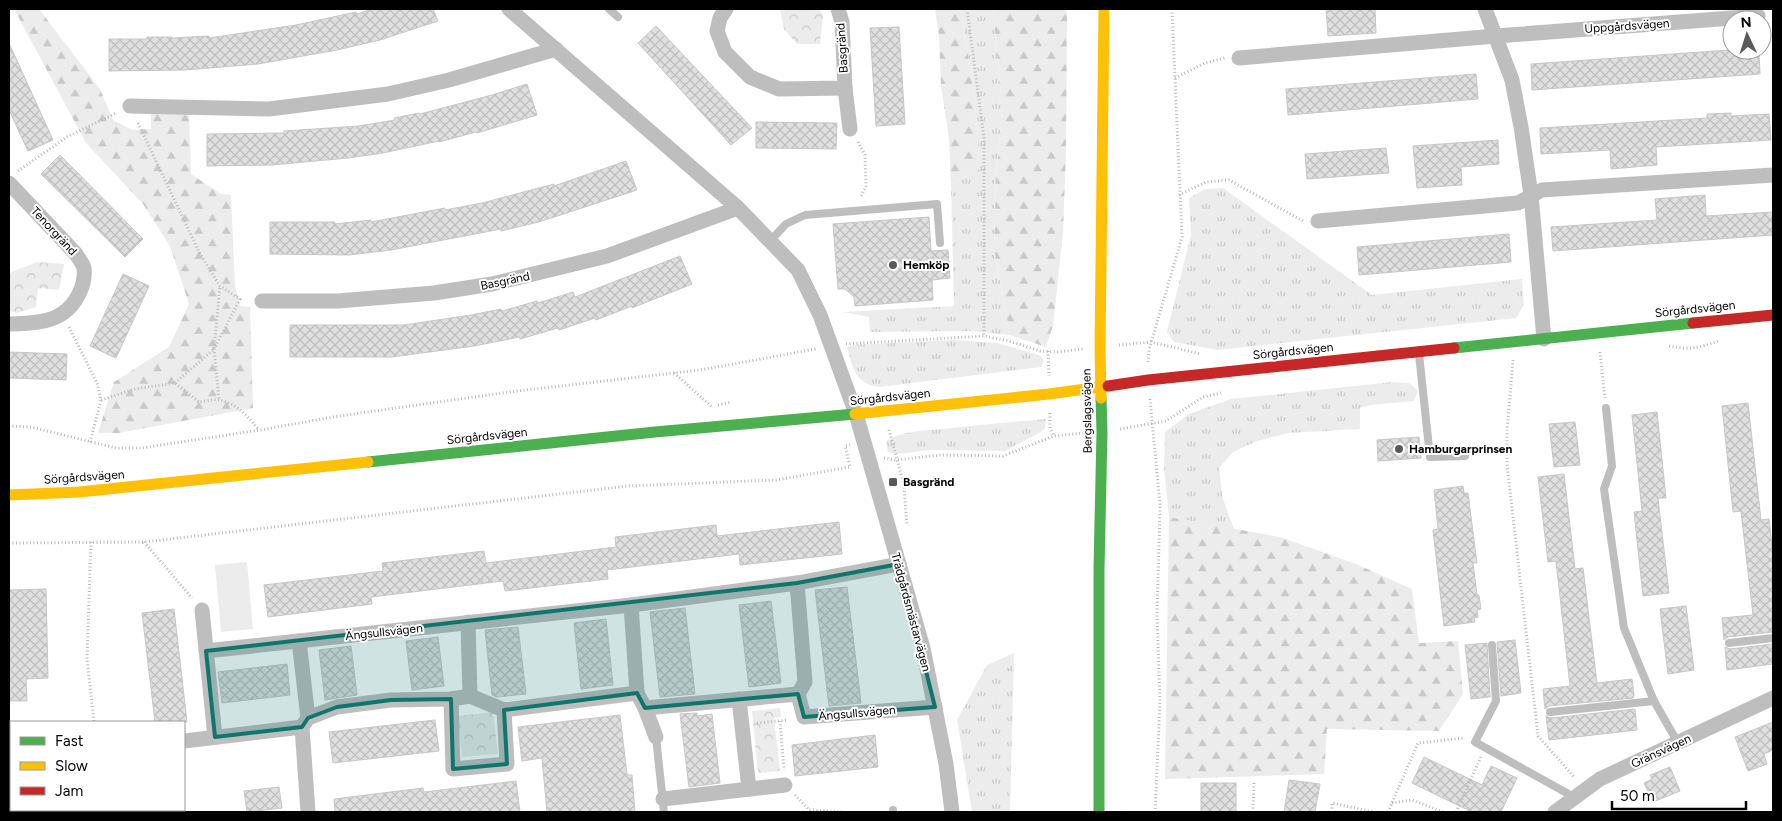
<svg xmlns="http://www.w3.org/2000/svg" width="1782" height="821" viewBox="0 0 1782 821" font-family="Figtree,sans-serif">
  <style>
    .grass { fill: url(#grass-tufts) }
    .forest { fill: url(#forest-firs) }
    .park { fill: url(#park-crowns) }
    .pitch { fill: #ececec }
    .building { fill: url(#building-cross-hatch); stroke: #c7c7c7 }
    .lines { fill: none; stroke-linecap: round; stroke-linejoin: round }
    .path { stroke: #b9b9b9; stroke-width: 3; stroke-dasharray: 1 2.5; stroke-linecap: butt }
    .lane { stroke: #bebebe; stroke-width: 8 }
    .street { stroke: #bebebe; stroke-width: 15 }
    .fast { stroke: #4caf50; stroke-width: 11 }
    .slow { stroke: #ffc107; stroke-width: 11 }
    .jam { stroke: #c62828; stroke-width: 11 }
    .marked { fill: #0f766e; fill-opacity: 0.2; stroke: #0f766e; stroke-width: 4; stroke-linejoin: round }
    .poi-dot { fill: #595959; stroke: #fff; stroke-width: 2 }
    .labels { text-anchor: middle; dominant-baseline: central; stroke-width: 4; stroke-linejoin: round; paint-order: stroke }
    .street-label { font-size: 12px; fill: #000; stroke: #fff }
    .poi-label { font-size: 12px; font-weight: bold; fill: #000; stroke: #fff; text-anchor: start }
  </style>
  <defs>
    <pattern id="grass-tufts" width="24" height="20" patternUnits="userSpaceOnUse" patternTransform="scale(1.25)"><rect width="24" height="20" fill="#ececec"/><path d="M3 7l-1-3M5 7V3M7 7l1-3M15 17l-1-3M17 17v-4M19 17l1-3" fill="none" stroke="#c9c9c9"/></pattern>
    <pattern id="forest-firs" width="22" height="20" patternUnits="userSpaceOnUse" patternTransform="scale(1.25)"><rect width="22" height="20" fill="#ececec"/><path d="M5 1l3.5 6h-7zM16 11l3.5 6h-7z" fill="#c9c9c9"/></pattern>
    <pattern id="park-crowns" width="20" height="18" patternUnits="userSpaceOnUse" patternTransform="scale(1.25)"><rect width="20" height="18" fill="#ececec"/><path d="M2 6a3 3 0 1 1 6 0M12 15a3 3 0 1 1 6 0" fill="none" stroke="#c9c9c9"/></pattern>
    <pattern id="building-cross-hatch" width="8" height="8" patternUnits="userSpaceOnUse" patternTransform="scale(1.25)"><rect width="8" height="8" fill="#dfdfdf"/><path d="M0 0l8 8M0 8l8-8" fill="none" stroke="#bebebe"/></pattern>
  </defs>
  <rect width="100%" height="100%" fill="#fff"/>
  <g class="grass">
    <path d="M961 9H993L1002 107 996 183 994 247 1010 335 969 331 870 332 869 317 843 312 954 306 951 184 979 169C979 115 969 62 961 9Z"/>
    <polygon points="1223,188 1372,295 1522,279 1524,305 1516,318 1217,350 1174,342 1167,332 1191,235 1189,198 1205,189"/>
    <path d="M953 340 997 343 1039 355 1044 360 1041 367 879 387C855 384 853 368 847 347L853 345Z"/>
    <polygon points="1392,382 1409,383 1418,391 1414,401 1371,405 1360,408 1360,429 1288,433 1257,441 1233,452 1219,468 1223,499 1234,529 1169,517 1164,467 1165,432 1189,414 1231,399"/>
    <path d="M1046 419 1045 428 1041 432 1005 451 929 450 898 454 888 452 886 441C902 431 923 431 942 429 977 425 1011 422 1046 419Z"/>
    <polygon points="1014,653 1010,812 972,812 957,720 987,665"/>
  </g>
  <g class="forest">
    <polygon points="14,9 39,9 100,89 113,120 132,130 151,129 151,111 189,112 191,174 221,194 231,195 235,286 240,306 250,307 253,408 119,433 98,433 114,382 169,347 189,304 170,246 143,204 86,143"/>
    <path d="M935 9H961C969 62 979 115 979 169L951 184 949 139 941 86 939 36Z"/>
    <polygon points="993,9 1067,9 1066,153 1063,232 1053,326 1046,347 1010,335 994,247 996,183 1002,107"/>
    <polygon points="1169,517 1280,537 1356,564 1412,589 1419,643 1458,641 1463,694 1439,731 1327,729 1324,774 1165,779"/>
  </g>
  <g class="park">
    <polygon points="780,9 819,9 823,15 820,44 797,44 784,29"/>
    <polygon points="37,262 64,264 59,290 38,288 36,307 17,313 9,311 9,273"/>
    <polygon points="780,708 781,717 774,718 780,771 758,773 752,711"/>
    <polygon points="493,712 498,754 462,757 458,716"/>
  </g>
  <polygon class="pitch" points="247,562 253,629 221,632 215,565"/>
  <g class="building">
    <polygon points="373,9 433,9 438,21 380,40 337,50 258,64 186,70 109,71 109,39 147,39 147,37 172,37 172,38 209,36 209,38 296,25 356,12 357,14"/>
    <polygon points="1326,9 1375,9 1376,33 1328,36"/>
    <polygon points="656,26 752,128 731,145 638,43"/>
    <polygon points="899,27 905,124 876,126 870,28"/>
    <polygon points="9,43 53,140 28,151 9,110"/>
    <polygon points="1729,50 1759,50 1760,74 1532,90 1531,64"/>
    <polygon points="1476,74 1478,99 1288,115 1286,89"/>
    <polygon points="527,84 537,115 477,133 476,132 439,142 439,141 383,153 348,158 272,165 207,166 207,134 284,133 284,131 359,126 395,120 394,118 419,113 420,114 492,95"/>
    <polygon points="1731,113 1731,116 1769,114 1771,140 1656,147 1657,165 1611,169 1610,150 1541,154 1540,128 1707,118 1707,114"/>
    <polygon points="756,122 837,123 836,149 756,148"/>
    <polygon points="1498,140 1499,164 1461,167 1462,185 1417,188 1413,146"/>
    <polygon points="1386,148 1389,173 1307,179 1305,154"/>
    <polygon points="60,155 143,239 125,257 41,174"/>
    <polygon points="626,161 637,190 539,222 501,231 501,229 391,250 349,255 270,254 270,222 335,222 335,224 371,220 371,222 445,208 445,210 482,203 554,184 554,186"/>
    <polygon points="1705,195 1706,216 1773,212 1773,235 1553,251 1551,227 1657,220 1655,199"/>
    <polygon points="929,217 931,251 948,250 950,278 932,280 933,300 855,306 854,297 845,289 838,289 833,224"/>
    <polygon points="1509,234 1511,262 1359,275 1357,247"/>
    <polygon points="680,256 692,284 632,308 632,306 596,320 595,318 559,330 558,328 520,339 520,337 474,346 392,357 290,357 290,325 404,325 471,315 501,309 502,311 537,301 538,303 573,292 575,297"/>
    <polygon points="123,274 149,286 116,358 90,346"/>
    <polygon points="9,352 67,354 66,380 9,378"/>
    <polygon points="1748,403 1761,520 1769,519 1773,556 1773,632 1728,637 1724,640 1722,618 1753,615 1741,511 1733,512 1722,406"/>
    <polygon points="1657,412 1666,498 1658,498 1669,593 1643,596 1634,512 1642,511 1632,415"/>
    <polygon points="1575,422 1580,465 1554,467 1549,424"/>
    <polygon points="1419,437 1421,458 1378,461 1377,440"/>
    <polygon points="1564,474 1575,569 1583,568 1597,683 1632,679 1634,695 1633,698 1549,706 1545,709 1543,689 1570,686 1556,561 1548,562 1538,477"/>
    <polygon points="1463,486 1464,493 1468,493 1477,563 1473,563 1477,595 1479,595 1481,609 1477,610 1478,617 1474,618 1475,622 1444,626 1433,530 1438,529 1434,490"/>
    <polygon points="839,522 842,554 740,565 739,554 607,570 608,579 505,591 503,581 371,597 372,604 268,617 264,585 383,571 382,563 484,551 486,563 616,547 615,537 716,525 717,536"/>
    <polygon points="847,587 861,703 829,706 815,590"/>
    <polygon points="46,589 48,678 26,679 27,701 9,701 9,590"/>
    <polygon points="771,601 781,683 749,687 739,605"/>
    <polygon points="1686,606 1694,670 1668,674 1660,609"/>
    <polygon points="685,608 695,694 660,697 650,612"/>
    <polygon points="174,609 187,722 155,722 142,613"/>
    <polygon points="606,619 613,685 581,689 574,623"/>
    <polygon points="518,627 526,694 497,697 492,695 485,630"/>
    <polygon points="438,637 444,686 412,690 406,641"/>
    <polygon points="1515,640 1521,693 1501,696 1497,642"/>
    <polygon points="1487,643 1490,697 1471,699 1465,645"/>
    <polygon points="1773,644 1773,664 1727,670 1725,647 1730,649"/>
    <polygon points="351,646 357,695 325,700 319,650"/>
    <polygon points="287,664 290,695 222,703 218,672"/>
    <polygon points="1635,709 1637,730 1549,740 1546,716 1551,718"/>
    <polygon points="697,713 697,716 712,714 720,783 689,787 680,714"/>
    <polygon points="620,715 627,775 632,775 635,812 547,812 542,758 522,761 518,727"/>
    <polygon points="435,720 439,751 333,763 329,732"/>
    <polygon points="1773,722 1773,750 1764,754 1767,764 1748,771 1735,737"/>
    <polygon points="875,735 878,767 795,776 792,745"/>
    <polygon points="1424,757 1482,785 1491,766 1517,778 1501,812 1472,812 1412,783"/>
    <polygon points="1670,767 1680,791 1653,802 1644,783 1652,779 1650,775"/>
    <polygon points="1289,780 1320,784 1315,812 1284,812"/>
    <polygon points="516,781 520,812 335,812 334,799 423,788 424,792"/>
    <rect x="1201" y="783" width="35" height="29"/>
    <polygon points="279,787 282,808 247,812 244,791"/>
  </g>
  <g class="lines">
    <g class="path">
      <polyline points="967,9 984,138 984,336"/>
      <polyline points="1175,78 1205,63 1225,58"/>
      <polyline points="138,123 200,254 220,286 240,299 214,349 219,400"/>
      <polyline points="858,142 865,155 866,187 860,198"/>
      <polyline points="18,171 67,137 116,113"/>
      <polyline points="1179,195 1206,182 1229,180 1303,221"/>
      <polyline points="69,327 97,383 101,400 90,442"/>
      <polyline points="846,344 984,336 1009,341 1040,351 1057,352 1083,349"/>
      <polyline points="1119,345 1151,342 1201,354"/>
      <path d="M1669 346C1690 350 1698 348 1719 341"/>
      <polyline points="1048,351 1049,376"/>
      <polyline points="1600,352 1605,398"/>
      <polyline points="1513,360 1507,431 1507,464 1538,736 1575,778"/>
      <polyline points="1148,362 1149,350 1182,237 1172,9"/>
      <polyline points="674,373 712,407"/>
      <polyline points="175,383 214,349 220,286"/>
      <polyline points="1150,399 1160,505 1157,615 1160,701 1155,812"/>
      <path d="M101 400 135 389 175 383 199 402C206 401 214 399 220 400 238 404 248 417 259 430"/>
      <polyline points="718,405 731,402"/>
      <polyline points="1050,413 1050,428 1054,436"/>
      <polyline points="9,426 31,427 116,448 142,448 260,430 339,416 517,391 700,370 816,349"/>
      <polyline points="1120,429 1166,421 1203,397 1221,393"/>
      <polyline points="889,430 904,485 907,526"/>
      <polyline points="884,458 896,460 941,455 1003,456 1054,436 1084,433"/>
      <polyline points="91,542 87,659 94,722"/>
      <polyline points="144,542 192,598"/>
      <polyline points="9,543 144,542 628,486 776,480 850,467 845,446 850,445"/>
      <polyline points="780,721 784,770"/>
      <polyline points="757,723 788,720"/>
      <polyline points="795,795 809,810 843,812"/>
      <polyline points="1392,803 1412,800 1443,812"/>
      <polyline points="103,810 104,812"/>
      <polyline points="1253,812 1254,782"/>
      <polyline points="1332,812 1332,803 1373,812"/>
      <polyline points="1388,812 1418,743 1464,738"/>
      <polyline points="1456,812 1481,757"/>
    </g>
    <g class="lane">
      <polyline points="609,9 618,17"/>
      <polyline points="770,241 786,224 805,215 937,204 940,243"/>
      <polyline points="1419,354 1430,457 1465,456"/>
      <polyline points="1606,408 1612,466 1604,489 1624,628 1654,701 1678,743"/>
      <polyline points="1729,643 1773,638"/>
      <polyline points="1492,645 1496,701 1475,742 1574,797"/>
      <polyline points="1550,712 1654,701"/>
      <polyline points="656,737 664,812"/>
      <polyline points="893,810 893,812"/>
    </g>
    <g class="street">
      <polyline points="509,9 738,208 798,270 820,315 856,414 864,442 923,648 946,764 952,812"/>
      <polyline points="726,9 720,18 717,31 725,52 750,77 779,89 845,88 842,22 838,9"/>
      <polyline points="1485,9 1512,80 1521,127 1531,195 1544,339"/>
      <polyline points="1239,58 1496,36 1758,16"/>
      <polyline points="845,88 850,129"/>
      <polyline points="130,106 269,109 388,94 449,80 556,49"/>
      <path d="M9 183 76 254C79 259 83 264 84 268 86 285 76 304 63 313 50 323 24 324 9 324"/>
      <polyline points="1318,221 1518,203 1542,190 1773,175"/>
      <polyline points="262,301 338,301 434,293 492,284 607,256 738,208"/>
      <polyline points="797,583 805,682 798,694"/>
      <polyline points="631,605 637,693"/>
      <polyline points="202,610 215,737"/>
      <polyline points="468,622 470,696"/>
      <polyline points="299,641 308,718"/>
      <polyline points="206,651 631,605 797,583 899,564"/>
      <polyline points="451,699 453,769 507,764 504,710"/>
      <polyline points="739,699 749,789"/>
      <polyline points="645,708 656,737"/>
      <polyline points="302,727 308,812"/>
      <polyline points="184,741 302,727 308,718 337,707 391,700 451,699 470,696 504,710 637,693 645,708 798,694 804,717 935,707"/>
      <polyline points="663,799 785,785"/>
      <polyline points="1555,812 1600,779 1773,698"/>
    </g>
    <g class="fast">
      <polyline points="1454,348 1693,323"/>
      <polyline points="368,462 655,432 855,414"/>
      <polyline points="1099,812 1099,569 1102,432 1101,398"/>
    </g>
    <g class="slow">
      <polyline points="1101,398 1100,348 1104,9"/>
      <polyline points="855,414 1049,394 1108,386"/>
      <polyline points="9,495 79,492 368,462"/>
    </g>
    <g class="jam">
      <polyline points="1693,323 1773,315"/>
      <polyline points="1108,386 1148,380 1454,348"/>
    </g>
  </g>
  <path class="marked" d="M899 564 935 707 804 717 798 694 645 708 637 693 504 710 507 764 453 769 451 699 391 700 337 707 308 718 302 727 215 737 206 651 797 583Z"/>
  <g class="poi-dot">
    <circle cx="893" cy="265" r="5"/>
    <circle cx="1399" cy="449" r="5"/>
    <rect x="888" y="477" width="10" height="10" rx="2.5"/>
  </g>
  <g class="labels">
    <g class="street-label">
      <text transform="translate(1627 26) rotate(-4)">Uppgårdsvägen</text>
      <text transform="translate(842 48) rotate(-94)">Basgränd</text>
      <text transform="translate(54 231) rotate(47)">Tenorgränd</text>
      <text transform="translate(505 281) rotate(-12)">Basgränd</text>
      <text transform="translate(1695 309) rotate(-6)">Sörgårdsvägen</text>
      <text transform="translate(1293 351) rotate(-6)">Sörgårdsvägen</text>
      <text transform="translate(890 397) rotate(-6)">Sörgårdsvägen</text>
      <text transform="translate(1087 411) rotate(-91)">Bergslagsvägen</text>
      <text transform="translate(487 436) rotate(-6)">Sörgårdsvägen</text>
      <text transform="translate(84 477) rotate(-4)">Sörgårdsvägen</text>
      <text transform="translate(911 612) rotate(75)">Trädgårdsmästarvägen</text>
      <text transform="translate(384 632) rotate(-6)">Ängsullsvägen</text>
      <text transform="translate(857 713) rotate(-5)">Ängsullsvägen</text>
      <text transform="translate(1661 751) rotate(-25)">Gränsvägen</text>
    </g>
    <g class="poi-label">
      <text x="903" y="265">Hemköp</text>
      <text x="1409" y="449">Hamburgarprinsen</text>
      <text x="903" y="482">Basgränd</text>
    </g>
  </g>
  <rect width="1782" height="821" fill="none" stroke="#000000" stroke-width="20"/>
  <rect x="10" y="721" width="175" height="90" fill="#ffffff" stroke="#999999"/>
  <rect x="20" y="737" width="25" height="8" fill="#4caf50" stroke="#999999"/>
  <text x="55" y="746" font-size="15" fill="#000000">Fast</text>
  <rect x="20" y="762" width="25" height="8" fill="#ffc107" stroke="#999999"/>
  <text x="55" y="771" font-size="15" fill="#000000">Slow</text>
  <rect x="20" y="787" width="25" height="8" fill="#c62828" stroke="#999999"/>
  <text x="55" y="796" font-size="15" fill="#000000">Jam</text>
  <g transform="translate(1747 35) rotate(356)"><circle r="24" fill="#ffffff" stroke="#999999"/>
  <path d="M0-4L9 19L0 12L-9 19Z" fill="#595959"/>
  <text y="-8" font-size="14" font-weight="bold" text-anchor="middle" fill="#000000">N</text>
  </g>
  <path d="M1612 801v8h134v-8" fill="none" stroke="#000000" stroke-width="2.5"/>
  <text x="1620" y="801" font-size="15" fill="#000000" stroke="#ffffff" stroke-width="4" paint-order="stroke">50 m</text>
</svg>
